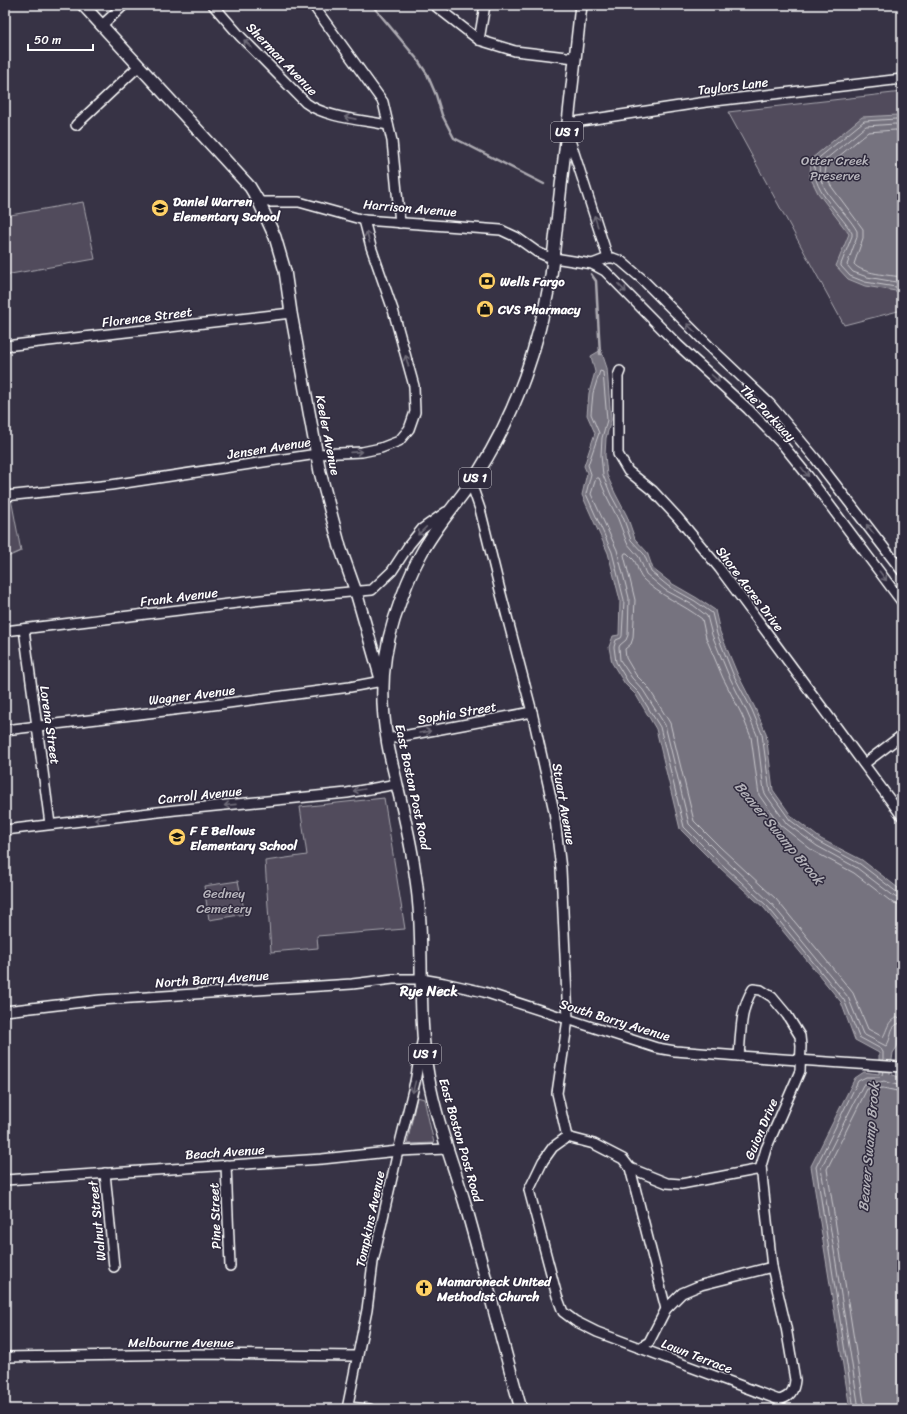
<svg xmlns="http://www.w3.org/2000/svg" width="907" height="1414" viewBox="0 0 907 1414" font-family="Sriracha,sans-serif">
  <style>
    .green { fill: #514c5c; stroke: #a8a6ae }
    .water { fill: #76737f; stroke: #adabb2 }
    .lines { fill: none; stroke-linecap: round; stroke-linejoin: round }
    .shore { stroke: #c8c7cc; stroke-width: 1 }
    .stream { stroke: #adabb2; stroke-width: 2.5 }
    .minor-casing { stroke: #fff; stroke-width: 12 }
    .major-casing { stroke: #fff; stroke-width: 14 }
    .minor { stroke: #2f2a3d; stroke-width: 9 }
    .major { stroke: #2f2a3d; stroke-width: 11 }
    .oneway { stroke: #6d6a77 }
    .labels { text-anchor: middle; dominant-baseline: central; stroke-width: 3; stroke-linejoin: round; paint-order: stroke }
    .shield { fill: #2f2a3d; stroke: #c1bfc5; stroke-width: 1 }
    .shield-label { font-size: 12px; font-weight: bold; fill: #fff }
    .street-label { font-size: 13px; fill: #fff; stroke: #2f2a3d }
    .park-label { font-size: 13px; fill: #b9b7be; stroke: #2f2a3d }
    .poi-label { font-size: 13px; font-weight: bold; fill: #fff; stroke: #2f2a3d; text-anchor: start }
    .water-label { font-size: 14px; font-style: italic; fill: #b4b2b9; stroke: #2f2a3d }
    .neighbourhood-label { font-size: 14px; font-weight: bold; fill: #fff; stroke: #2f2a3d }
  </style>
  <rect width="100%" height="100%" fill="#373345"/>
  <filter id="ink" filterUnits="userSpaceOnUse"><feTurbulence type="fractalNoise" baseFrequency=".025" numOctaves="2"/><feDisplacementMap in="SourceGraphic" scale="8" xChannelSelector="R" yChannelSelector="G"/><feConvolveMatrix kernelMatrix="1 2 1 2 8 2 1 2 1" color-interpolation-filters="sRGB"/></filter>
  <g filter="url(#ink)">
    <g class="green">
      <polygon points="902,92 902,310 844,325 728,112"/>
      <polygon points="83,202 95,259 5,275 5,216"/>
      <polygon points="5,467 21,551 5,558"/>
      <polygon points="384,798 405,929 317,936 318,948 271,952 265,861 307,855 300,807"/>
      <polygon points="238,881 245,914 209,920 204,886"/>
      <polygon points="417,1097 424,1099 434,1143 407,1144"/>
    </g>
    <g class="water">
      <polygon points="898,115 902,117 902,292 865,286 848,279 836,266 849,234 818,193 810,177 811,159 862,117"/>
      <polygon points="601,350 607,368 611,420 606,438 605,455 607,475 615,493 627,516 635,539 647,552 653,569 671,583 697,598 715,610 720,632 737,673 755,708 766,733 773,790 792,817 821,839 862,860 902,891 902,1018 900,1032 897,1047 893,1053 890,1074 902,1078 902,1141 900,1155 902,1179 902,1409 850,1409 811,1166 855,1078 864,1072 879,1074 879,1053 855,1040 841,1002 764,908 709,858 680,829 656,729 636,695 625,684 612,663 609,647 613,636 619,635 620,600 608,553 582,495 587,473 584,466 595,433 587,415 589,393 595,372 591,356"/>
    </g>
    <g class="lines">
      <g class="shore">
        <path d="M902 120 896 119 864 121 815 161C809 189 839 211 852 233V236L841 264V266L850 276 865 282 902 288"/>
        <path d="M902 125 895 124 866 126 820 164C814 189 846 210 857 231V237L847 265 853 272 867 277 902 283"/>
        <path d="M902 131 895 130 868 132 826 167 825 174 831 186 863 229V238L854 264C862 274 889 275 902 277"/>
        <path d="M902 899 895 897 857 868 817 846 787 824 766 795 764 791 757 735 747 712 729 676 712 635 707 616 693 605 665 590 646 574 639 557 627 543 618 519 607 497 599 478H596L591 494 617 550 629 598 628 635 626 640 620 645 619 647 620 660 632 678 643 690 665 725 689 824 716 851 771 903 848 997 863 1034 886 1046C893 1038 888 1024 902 1023"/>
        <path d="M902 905 893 903 854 873 813 851 780 825 759 795 751 737 742 715 723 678 706 638 702 619C683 604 660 596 643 579 638 574 638 566 634 560 632 558 629 555 627 553H625L624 555 635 600 633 638 631 644 625 649 626 658 636 675 648 687 670 723 694 821 720 847 776 899 853 993 868 1029 883 1037C889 1027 887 1018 902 1017"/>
        <polyline points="883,1060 883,1052 881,1049 859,1037 844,1000 767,906 712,855 684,827 660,727 639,693 628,682 616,662 614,647 616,640 621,638 622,636 624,600 612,552 586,494 591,474 588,465 599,433 591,414 593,393 600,371 603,372 607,420 602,438 601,455 603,475 611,495 623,517 631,540 644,554 651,572 668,586 695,601 712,613 717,634 733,674 752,710 762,734 770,792 790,820 819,842 860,864 898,893 902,894"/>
        <polyline points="854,1409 816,1167 858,1081 866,1077 880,1077 882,1075 883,1071"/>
        <path d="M859 1409 821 1168 863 1085C869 1080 876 1084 884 1081L889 1083 902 1086"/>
        <polyline points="865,1409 827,1169 867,1089 883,1088 902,1092"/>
      </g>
      <g class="stream">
        <polyline points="372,5 417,59 427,74 436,95 442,115 454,138 544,184"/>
        <polyline points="591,274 596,281 600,354"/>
      </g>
      <defs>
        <g id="minor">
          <path d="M213 5 240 36 306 103C326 118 364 120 388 125"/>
          <polyline points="313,5 383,102 392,141 400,223"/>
          <polyline points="434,5 479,40 515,51 575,58"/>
          <polyline points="101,26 124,5"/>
          <polyline points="479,40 485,5"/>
          <polyline points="568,123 706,102 902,79"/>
          <polyline points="76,125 139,66"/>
          <polyline points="568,134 608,258"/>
          <polyline points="259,202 299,202 364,220 501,230 516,237 537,252 546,256 554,258 592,264 605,271 678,345 748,409 783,445 808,476 902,602"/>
          <polyline points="592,264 608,258 613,258 621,261 642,279 709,346 770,404 815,458 902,571"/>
          <polyline points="5,346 291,313"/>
          <polyline points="620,371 618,376 618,454 628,471 653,491 678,518 720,569 902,816"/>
          <polyline points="471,483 480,509 500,590 532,712 554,811 561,869 568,1019 557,1093 567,1137"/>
          <polyline points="5,496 111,485 317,454 362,452 381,448 399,441 409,429 415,412 414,386 393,310 371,247 364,220"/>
          <polyline points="24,629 50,824"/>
          <polyline points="5,631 262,600 372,590 392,571 409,545 422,529 446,512"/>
          <polyline points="5,730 190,708 350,687 382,681"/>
          <polyline points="387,739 532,712"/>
          <polyline points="864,764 902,735"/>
          <polyline points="5,830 175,810 347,793 397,784"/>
          <polyline points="5,1011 100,1000 352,984 393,979 421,979 444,983 484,992 657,1048 675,1051 739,1056 902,1067"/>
          <path d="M567 1137 553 1147 543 1161 529 1190 557 1296 563 1312 575 1321 597 1332 779 1400C790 1397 794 1391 795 1380L786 1327 772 1267 761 1166 766 1149 800 1071 801 1046 800 1036 787 1015 772 997 761 990 753 989C740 1009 741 1033 739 1056"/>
          <polyline points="567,1137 594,1144 623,1159 630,1168 667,1183 681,1184 761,1169"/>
          <polyline points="226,1165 230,1266"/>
          <polyline points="630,1168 666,1309"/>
          <polyline points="105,1173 114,1267"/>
          <polyline points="5,1180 322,1159 398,1151 447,1149"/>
          <polyline points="639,1348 649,1342 666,1309 682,1293 701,1285 772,1267"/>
          <polyline points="5,1357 195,1354 357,1356"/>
          <polyline points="347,1407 370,1409"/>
          <polyline points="347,1409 367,1310 373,1262 398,1151 415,1082 422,1042"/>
        </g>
        <g id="major">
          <polyline points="83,5 250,187 259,202 275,237 285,271 291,313 320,472 340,547 356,592 381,679"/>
          <path d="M521 1409C502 1342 485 1274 466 1207 453 1163 436 1121 428 1075 416 1008 426 940 415 873 411 843 404 814 397 785 394 770 389 754 387 739 380 700 382 658 394 620 401 598 410 574 421 554 437 524 461 499 479 471 518 409 538 347 551 276L581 5"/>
        </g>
      </defs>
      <use href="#minor" class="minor-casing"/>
      <use href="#major" class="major-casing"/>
      <use href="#minor" class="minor"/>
      <use href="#major" class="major"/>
    </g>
    <defs><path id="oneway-shaft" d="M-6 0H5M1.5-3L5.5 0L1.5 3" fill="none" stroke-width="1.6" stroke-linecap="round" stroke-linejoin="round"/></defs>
    <g class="oneway">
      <use href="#oneway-shaft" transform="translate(248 44) rotate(-134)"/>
      <use href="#oneway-shaft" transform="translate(350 118) rotate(-169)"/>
      <use href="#oneway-shaft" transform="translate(596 221) rotate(-108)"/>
      <use href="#oneway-shaft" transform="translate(368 237) rotate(-105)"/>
      <use href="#oneway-shaft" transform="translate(622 288) rotate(46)"/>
      <use href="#oneway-shaft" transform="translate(691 328) rotate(-135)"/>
      <use href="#oneway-shaft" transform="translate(407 361) rotate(-106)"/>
      <use href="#oneway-shaft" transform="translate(715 378) rotate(42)"/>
      <use href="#oneway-shaft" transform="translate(356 452) rotate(-4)"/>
      <use href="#oneway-shaft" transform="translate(805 472) rotate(51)"/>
      <use href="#oneway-shaft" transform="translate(870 529) rotate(-128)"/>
      <use href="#oneway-shaft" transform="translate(422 531) rotate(136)"/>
      <use href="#oneway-shaft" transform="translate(883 576) rotate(53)"/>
      <use href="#oneway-shaft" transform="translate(425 732) rotate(-10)"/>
      <use href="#oneway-shaft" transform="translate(359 790) rotate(170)"/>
      <use href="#oneway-shaft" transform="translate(230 805) rotate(174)"/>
      <use href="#oneway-shaft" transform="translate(100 819) rotate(174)"/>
      <use href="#oneway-shaft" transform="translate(414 1087) rotate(104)"/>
    </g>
  </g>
  <defs>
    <symbol id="school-disc" viewBox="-11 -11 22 22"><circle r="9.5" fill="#ffd166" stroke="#2f2a3d"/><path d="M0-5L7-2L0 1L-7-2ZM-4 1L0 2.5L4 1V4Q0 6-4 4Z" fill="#111"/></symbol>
    <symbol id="bank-disc" viewBox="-11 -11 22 22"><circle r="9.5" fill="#ffd166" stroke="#2f2a3d"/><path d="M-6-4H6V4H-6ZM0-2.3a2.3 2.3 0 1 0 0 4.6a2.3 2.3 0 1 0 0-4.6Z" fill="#111"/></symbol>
    <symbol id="shop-disc" viewBox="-11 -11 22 22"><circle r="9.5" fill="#ffd166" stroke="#2f2a3d"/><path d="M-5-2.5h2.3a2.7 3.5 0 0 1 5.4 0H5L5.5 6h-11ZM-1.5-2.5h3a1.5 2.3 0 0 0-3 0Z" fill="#111"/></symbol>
    <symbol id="church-disc" viewBox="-11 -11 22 22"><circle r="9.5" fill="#ffd166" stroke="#2f2a3d"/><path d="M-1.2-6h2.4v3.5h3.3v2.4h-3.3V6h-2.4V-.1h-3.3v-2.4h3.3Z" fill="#111"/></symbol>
  </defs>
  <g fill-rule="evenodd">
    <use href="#school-disc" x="150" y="198" width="20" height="20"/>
    <use href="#bank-disc" x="477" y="271" width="20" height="20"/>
    <use href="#shop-disc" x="475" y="299" width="20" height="20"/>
    <use href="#school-disc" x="167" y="827" width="20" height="20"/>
    <use href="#church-disc" x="414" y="1278" width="20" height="20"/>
  </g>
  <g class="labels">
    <g class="shield">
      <rect x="551" y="122" width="32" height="20" rx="3"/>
      <rect x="459" y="468" width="32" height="20" rx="3"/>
      <rect x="409" y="1044" width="32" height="20" rx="3"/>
    </g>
    <g class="shield-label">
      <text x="567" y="132">US 1</text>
      <text x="475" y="478">US 1</text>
      <text x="425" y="1054">US 1</text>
    </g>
    <g class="street-label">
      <text transform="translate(282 59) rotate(46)">Sherman Avenue</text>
      <text transform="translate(733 86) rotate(-7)">Taylors Lane</text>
      <text transform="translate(410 208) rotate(5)">Harrison Avenue</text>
      <text transform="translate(147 317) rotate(-7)">Florence Street</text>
      <text transform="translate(768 413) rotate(46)">The Parkway</text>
      <text transform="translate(328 435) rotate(79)">Keeler Avenue</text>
      <text transform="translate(269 448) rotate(-9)">Jensen Avenue</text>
      <text transform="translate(750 589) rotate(53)">Shore Acres Drive</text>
      <text transform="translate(179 597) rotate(-7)">Frank Avenue</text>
      <text transform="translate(192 695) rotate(-7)">Wagner Avenue</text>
      <text transform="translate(457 713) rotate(-10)">Sophia Street</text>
      <text transform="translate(50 725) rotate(82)">Lorena Street</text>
      <text transform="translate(413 787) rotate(78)">East Boston Post Road</text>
      <text transform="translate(200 795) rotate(-6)">Carroll Avenue</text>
      <text transform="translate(564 804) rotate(80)">Stuart Avenue</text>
      <text transform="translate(212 979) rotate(-4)">North Barry Avenue</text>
      <text transform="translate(615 1020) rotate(17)">South Barry Avenue</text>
      <text transform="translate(761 1129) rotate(-67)">Guion Drive</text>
      <text transform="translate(461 1140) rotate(74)">East Boston Post Road</text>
      <text transform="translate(225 1152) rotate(-4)">Beach Avenue</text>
      <text transform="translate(215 1216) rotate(-92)">Pine Street</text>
      <text transform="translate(370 1219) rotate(-78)">Tompkins Avenue</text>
      <text transform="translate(97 1221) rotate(-96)">Walnut Street</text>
      <text x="181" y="1342">Melbourne Avenue</text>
      <text transform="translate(697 1356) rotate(21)">Lawn Terrace</text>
    </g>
    <g class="park-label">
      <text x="835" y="160">Otter Creek<tspan x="835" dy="15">Preserve</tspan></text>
      <text x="224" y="893">Gedney<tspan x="224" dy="15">Cemetery</tspan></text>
    </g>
    <g class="poi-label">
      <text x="173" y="201">Daniel Warren<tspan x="173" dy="15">Elementary School</tspan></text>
      <text x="500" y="281">Wells Fargo</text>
      <text x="498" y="309">CVS Pharmacy</text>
      <text x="190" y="830">F E Bellows<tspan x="190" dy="15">Elementary School</tspan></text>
      <text x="437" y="1281">Mamaroneck United<tspan x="437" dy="15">Methodist Church</tspan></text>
    </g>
    <g class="water-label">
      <text transform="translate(779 833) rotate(50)">Beaver Swamp Brook</text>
      <text transform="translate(869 1147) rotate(-85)">Beaver Swamp Brook</text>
    </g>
    <g class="neighbourhood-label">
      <text x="429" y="991">Rye Neck</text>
    </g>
  </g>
  <rect width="907" height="1414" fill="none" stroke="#2f2a3d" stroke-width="20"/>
  <rect x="10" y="10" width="887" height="1394" fill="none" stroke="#fff" stroke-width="1.5" filter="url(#ink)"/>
  <path d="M28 44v6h65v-6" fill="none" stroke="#ffffff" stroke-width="2"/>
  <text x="34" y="44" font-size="12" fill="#ffffff" stroke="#2f2a3d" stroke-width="3" paint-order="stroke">50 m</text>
</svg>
